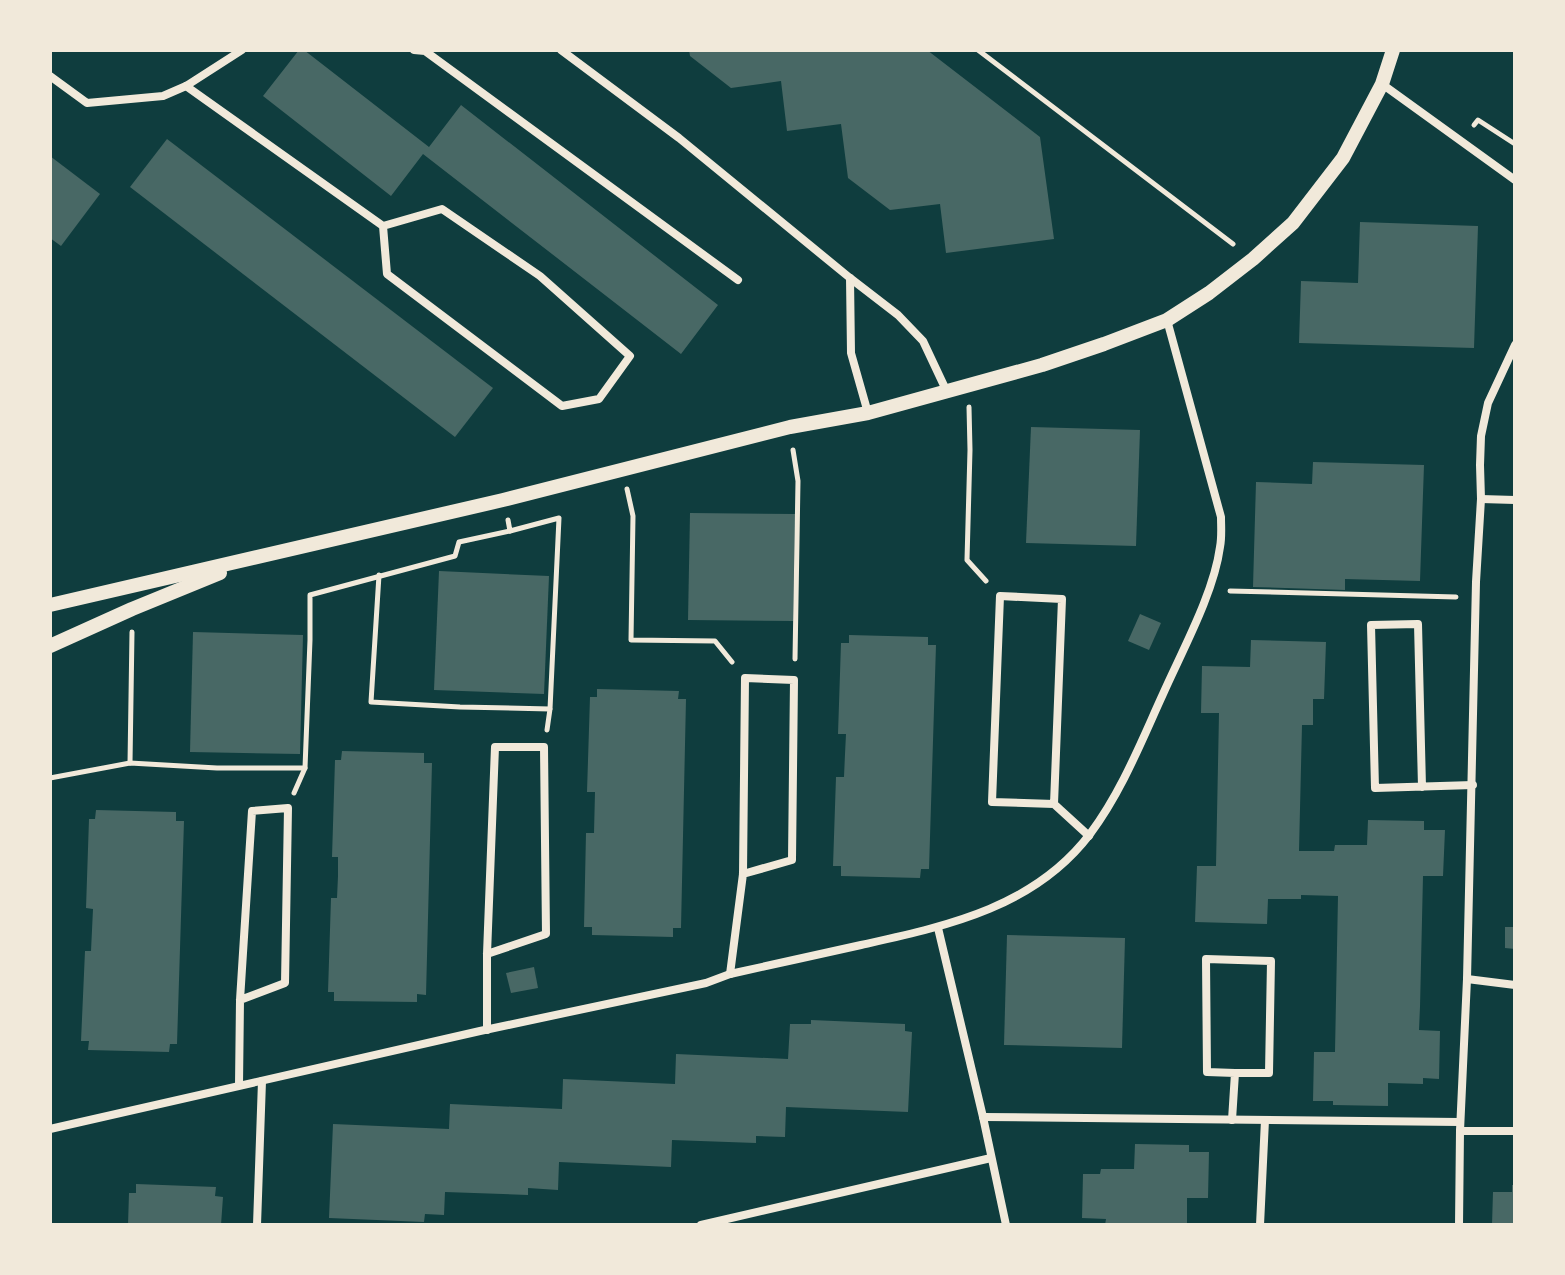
<svg xmlns="http://www.w3.org/2000/svg" width="1565" height="1275" viewBox="0 0 1565 1275" font-family="'Space Grotesk',sans-serif">
  <style>
    .building { fill: #486865 }
    .lines { fill: none; stroke-linecap: round; stroke-linejoin: round }
    .path { stroke: #f1e9da; stroke-width: 5 }
    .minor { stroke: #f1e9da; stroke-width: 8 }
    .tertiary { stroke: #f1e9da; stroke-width: 14 }
  </style>
  <rect width="100%" height="100%" fill="#0f3d3e"/>
  <g class="building">
    <polygon points="299,50 304,50 429,147 461,105 718,305 681,354 423,154 391,196 263,96"/>
    <polygon points="689,50 927,50 1040,137 1054,239 946,253 940,204 890,210 848,178 841,124 787,131 781,81 731,88 690,56"/>
    <polygon points="167,139 493,388 455,437 130,187"/>
    <polygon points="50,156 100,194 61,246 50,238"/>
    <polygon points="1360,222 1478,226 1474,348 1299,343 1301,281 1358,283"/>
    <polygon points="1031,427 1140,430 1136,546 1026,543"/>
    <polygon points="1313,462 1424,465 1420,581 1345,579 1345,590 1253,587 1256,482 1312,484"/>
    <polygon points="690,513 795,514 793,621 688,620"/>
    <polygon points="439,571 549,576 544,694 434,690"/>
    <polygon points="1140,614 1161,623 1149,650 1128,641"/>
    <polygon points="193,632 303,635 300,754 190,752"/>
    <polygon points="849,635 928,637 928,645 936,645 929,869 921,869 920,878 841,876 841,866 833,866 836,777 844,777 845,754 846,734 838,734 841,643 849,643"/>
    <polygon points="1251,640 1326,642 1324,699 1313,699 1313,725 1302,725 1299,851 1334,851 1335,845 1367,845 1368,820 1424,821 1424,830 1445,830 1443,876 1423,876 1420,1007 1419,1030 1440,1031 1439,1079 1423,1078 1423,1084 1388,1083 1388,1106 1333,1105 1333,1101 1313,1101 1314,1052 1335,1052 1338,896 1301,895 1301,899 1268,899 1267,924 1195,922 1197,866 1216,866 1219,713 1201,713 1202,666 1250,667"/>
    <polygon points="597,689 679,691 678,699 686,699 681,928 673,928 673,937 592,935 592,927 584,927 586,833 594,833 595,792 587,792 590,697 597,697"/>
    <polygon points="342,751 424,753 424,763 432,763 426,995 417,994 417,1002 334,1001 334,992 328,992 331,898 337,898 338,876 338,857 332,857 335,760 341,760"/>
    <polygon points="96,810 176,812 176,821 184,821 177,1044 170,1044 169,1052 88,1050 89,1041 81,1041 85,951 91,951 93,909 86,908 89,819 95,819"/>
    <polygon points="1505,927 1515,927 1515,949 1505,948"/>
    <polygon points="1007,935 1125,938 1122,1048 1004,1045"/>
    <polygon points="534,967 538,988 511,993 506,973"/>
    <polygon points="811,1020 905,1024 905,1031 912,1032 908,1112 786,1107 785,1137 756,1136 756,1143 672,1140 671,1167 559,1162 558,1190 528,1188 528,1195 445,1192 444,1215 425,1214 424,1222 329,1218 333,1124 449,1129 450,1104 562,1109 563,1079 675,1084 676,1054 788,1059 790,1024 811,1024"/>
    <polygon points="1135,1144 1189,1145 1189,1152 1209,1152 1208,1198 1187,1198 1187,1225 1105,1225 1106,1219 1082,1218 1083,1174 1100,1174 1101,1169 1134,1169"/>
    <polygon points="136,1184 216,1187 215,1196 223,1197 221,1225 128,1225 129,1193 136,1193"/>
    <polygon points="1512,1185 1515,1185 1515,1225 1492,1225 1493,1192 1512,1192"/>
  </g>
  <g class="lines">
    <g class="path">
      <polyline points="978,50 1233,244"/>
      <polyline points="1474,125 1478,120 1515,144"/>
      <polyline points="969,407 970,450 967,560 986,581"/>
      <polyline points="793,450 798,481 795,659"/>
      <polyline points="627,489 633,516 631,640 715,641 732,662"/>
      <polyline points="508,520 510,531 559,518 550,709 547,730"/>
      <polyline points="379,575 371,702 460,707 550,709"/>
      <polyline points="1230,591 1456,597"/>
      <polyline points="130,763 132,632"/>
      <polyline points="50,778 130,763 217,768 305,768"/>
      <polyline points="294,793 305,768 310,640 310,595 455,556 459,542 510,531"/>
    </g>
    <g class="minor">
      <polyline points="414,50 425,51 738,280"/>
      <polyline points="561,50 679,138 850,278 898,315 923,341 947,392"/>
      <polyline points="50,76 87,103 163,96 186,86 242,50"/>
      <polyline points="1382,84 1515,180"/>
      <polyline points="186,86 383,226 387,274 562,406 599,399 630,356 540,276 442,209 383,226"/>
      <polyline points="850,278 851,353 868,413"/>
      <polyline points="1481,499 1515,500"/>
      <polyline points="1422,787 1418,624 1371,625 1375,788 1473,785"/>
      <polyline points="1054,804 1062,599 1000,596 992,802 1054,804 1089,836"/>
      <polyline points="938,928 983,1117 1006,1225"/>
      <polyline points="730,974 743,874 745,678 794,680 792,860 743,874"/>
      <polyline points="1467,979 1515,985"/>
      <polyline points="487,1030 487,954 495,747 544,747 546,934 487,954"/>
      <polyline points="239,1085 240,1000 252,811 288,808 285,983 240,1000"/>
      <polyline points="983,1117 1460,1122"/>
      <polyline points="1232,1120 1235,1073 1207,1072 1206,959 1271,961 1269,1073 1235,1073"/>
      <path d="M50 1129 480 1031 706 983 730 974C774 964 817 955 861 945 946 926 1034 908 1090 834 1122 791 1141 742 1163 694 1182 651 1214 593 1220 547 1222 537 1221 527 1221 517L1167 320"/>
      <polyline points="1460,1131 1515,1131"/>
      <polyline points="257,1225 262,1081"/>
      <polyline points="701,1225 991,1158"/>
      <polyline points="1260,1225 1265,1120"/>
      <polyline points="1459,1225 1460,1131 1467,979 1476,582 1481,499 1480,465 1481,436 1488,403 1515,345"/>
    </g>
    <g class="tertiary">
      <polyline points="50,605 503,500 790,427 868,413 1042,365 1104,344 1167,320 1209,293 1253,259 1293,223 1343,158 1382,84 1393,50"/>
      <polyline points="50,646 132,609 220,573"/>
    </g>
  </g>
  <rect width="1565" height="1275" fill="none" stroke="#f1e9da" stroke-width="104"/>
</svg>
